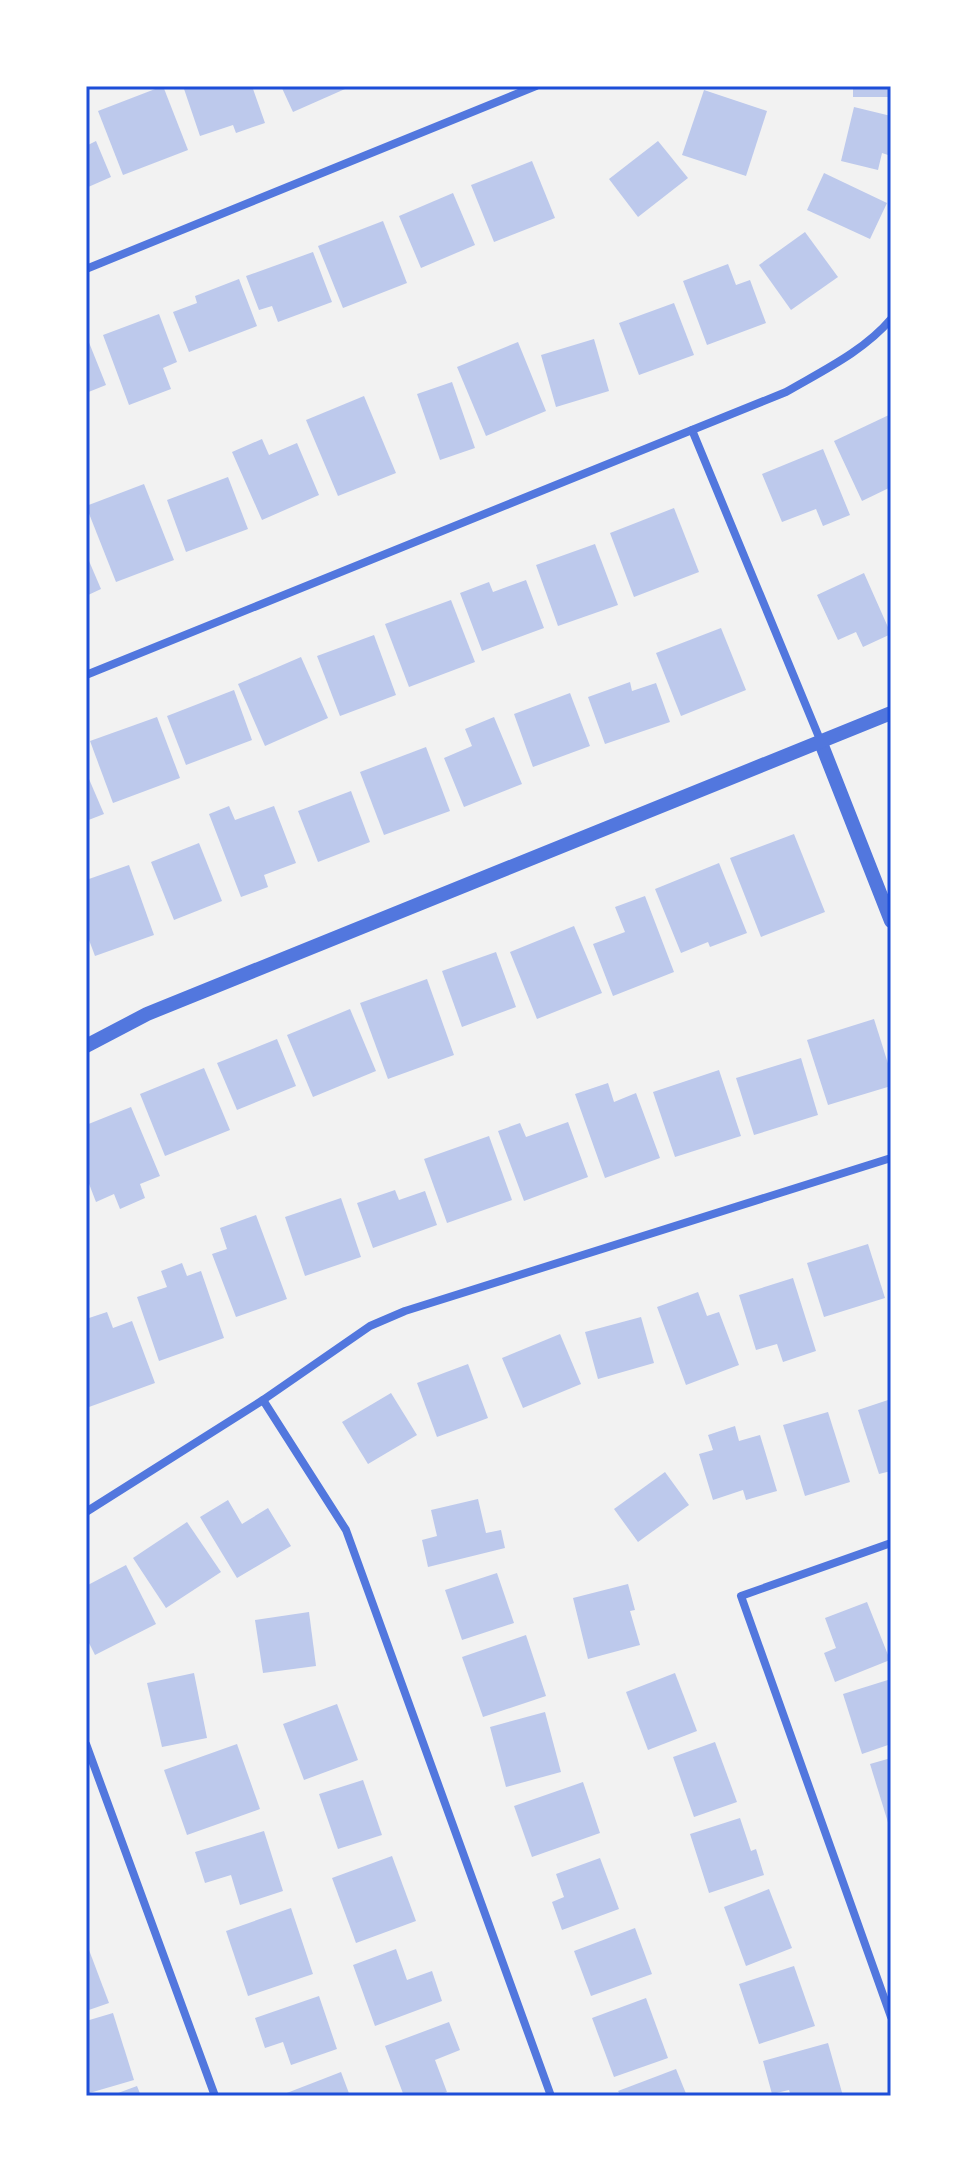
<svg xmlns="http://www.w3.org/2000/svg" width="977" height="2182" viewBox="0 0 977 2182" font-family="Overpass,sans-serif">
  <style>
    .building { fill: #bdc9ec }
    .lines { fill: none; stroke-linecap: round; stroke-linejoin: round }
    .minor { stroke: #5277de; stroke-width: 8 }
    .tertiary { stroke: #5277de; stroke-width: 14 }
    .neatline { fill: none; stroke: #1d4ed8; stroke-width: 3 }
  </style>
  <rect width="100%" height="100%" fill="#f2f2f2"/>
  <g class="building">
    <polygon points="163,86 188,150 123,175 98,111"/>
    <polygon points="183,86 252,86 265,123 236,133 233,125 200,136"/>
    <polygon points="281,86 344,86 345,89 293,112"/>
    <rect x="853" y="86" width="38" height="11"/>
    <polygon points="704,90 767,111 746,176 682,155"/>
    <polygon points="854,107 891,116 891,156 882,153 878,170 841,161"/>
    <polygon points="96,141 111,177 86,188 86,146"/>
    <polygon points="658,141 688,178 638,217 609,179"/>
    <polygon points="532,161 555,218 494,242 471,185"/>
    <polygon points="824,173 887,203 870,239 807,210"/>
    <polygon points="453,193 475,245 421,268 399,216"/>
    <polygon points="383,221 407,283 343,308 318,246"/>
    <polygon points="805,232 838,277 791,310 759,265"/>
    <polygon points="313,252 332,302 278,322 272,306 259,310 246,276"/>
    <polygon points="728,264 736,285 750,280 766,323 707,345 683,281"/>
    <polygon points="239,279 257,326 189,352 173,312 197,303 195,296"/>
    <polygon points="674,303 694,355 639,375 619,323"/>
    <polygon points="159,314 177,362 163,368 171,389 129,405 103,335"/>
    <polygon points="86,335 106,385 86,393"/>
    <polygon points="594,339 609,391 556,407 541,355"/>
    <polygon points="518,342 546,411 486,436 457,367"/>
    <polygon points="452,382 475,448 440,460 417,394"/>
    <polygon points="364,396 396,473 338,496 306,420"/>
    <polygon points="891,414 891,487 862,501 834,441"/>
    <polygon points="262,439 269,455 297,443 319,495 262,520 232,452"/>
    <polygon points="823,449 850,515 823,526 816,509 782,522 762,474"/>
    <polygon points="228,477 248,529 186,552 167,500"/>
    <polygon points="144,484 174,560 116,582 86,506"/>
    <polygon points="674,508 699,572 634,597 610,533"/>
    <polygon points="595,544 618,605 558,626 536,565"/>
    <polygon points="86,554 101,589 86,596"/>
    <polygon points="864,573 891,634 863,647 856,632 838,640 817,595"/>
    <polygon points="526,580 544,628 482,651 460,593 489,582 493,592"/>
    <polygon points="451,600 475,662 409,687 385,624"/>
    <polygon points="721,628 746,690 681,716 656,653"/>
    <polygon points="374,635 396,695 340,716 317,656"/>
    <polygon points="301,657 328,718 265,746 238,684"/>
    <polygon points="630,682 632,691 656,683 670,722 605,744 588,697"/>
    <polygon points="234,690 252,740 186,765 167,716"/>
    <polygon points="570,693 590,746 533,767 514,714"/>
    <polygon points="157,717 180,778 113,803 90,741"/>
    <polygon points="494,717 522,784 464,807 444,758 472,746 465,729"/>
    <polygon points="426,747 450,811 384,835 360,772"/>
    <polygon points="86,772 104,814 86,821"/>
    <polygon points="351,791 370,842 318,862 298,811"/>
    <polygon points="229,806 235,820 274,806 296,863 264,875 268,887 241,897 209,814"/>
    <polygon points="794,834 825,912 761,937 730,858"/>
    <polygon points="199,843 222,901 174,920 151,862"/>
    <polygon points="719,863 747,933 710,947 708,942 681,953 655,889"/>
    <polygon points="129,865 154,935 95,956 86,932 86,880"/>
    <polygon points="645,896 674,972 613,996 593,944 625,932 615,907"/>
    <polygon points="574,926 602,993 537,1019 510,952"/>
    <polygon points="496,952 516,1007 462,1027 442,971"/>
    <polygon points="427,979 454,1055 388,1079 360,1003"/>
    <polygon points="350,1009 376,1071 313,1097 287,1035"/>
    <polygon points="874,1019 891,1073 891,1086 828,1105 807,1040"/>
    <polygon points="277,1039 296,1086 237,1110 217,1063"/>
    <polygon points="801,1058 818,1115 754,1135 736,1078"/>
    <polygon points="204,1068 230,1130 165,1156 140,1094"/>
    <polygon points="719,1070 741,1136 675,1157 653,1092"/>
    <polygon points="608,1083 614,1102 636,1093 660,1158 605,1178 575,1094"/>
    <polygon points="131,1107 160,1176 140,1184 145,1198 120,1209 114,1194 96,1202 86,1176 86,1125"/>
    <polygon points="568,1122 588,1177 524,1201 498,1131 520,1123 526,1137"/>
    <polygon points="489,1136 512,1200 447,1223 424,1159"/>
    <polygon points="395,1190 399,1200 425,1191 437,1225 373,1248 357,1203"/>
    <polygon points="341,1198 361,1257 305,1276 285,1217"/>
    <polygon points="256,1215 287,1299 236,1317 212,1254 227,1249 220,1228"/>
    <polygon points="868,1244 885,1298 824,1317 807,1263"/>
    <polygon points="182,1263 187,1276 201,1271 224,1338 159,1361 137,1297 167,1287 161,1271"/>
    <polygon points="793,1278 816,1351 783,1362 777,1344 756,1350 739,1295"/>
    <polygon points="698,1292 707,1316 719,1312 739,1365 686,1385 657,1307"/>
    <polygon points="107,1312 113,1328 132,1321 155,1383 89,1407 86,1399 86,1319"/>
    <polygon points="641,1317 654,1363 598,1379 585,1332"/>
    <polygon points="560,1334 581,1384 523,1408 502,1358"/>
    <polygon points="468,1364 488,1418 437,1437 417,1383"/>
    <polygon points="391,1393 417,1435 368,1464 342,1422"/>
    <polygon points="891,1399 891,1471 879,1474 858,1410"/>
    <polygon points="828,1412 850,1482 805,1496 783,1425"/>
    <polygon points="735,1426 739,1441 760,1435 777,1491 746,1500 743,1490 713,1500 699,1454 713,1450 708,1435"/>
    <polygon points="665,1472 689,1505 638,1542 614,1509"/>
    <polygon points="478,1499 486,1533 501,1530 505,1548 428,1567 422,1540 437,1536 431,1510"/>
    <polygon points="228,1500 242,1524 268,1508 291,1546 237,1578 200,1517"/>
    <polygon points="187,1522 221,1572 166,1608 133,1558"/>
    <polygon points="126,1565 156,1624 95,1655 86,1637 86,1586"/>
    <polygon points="497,1573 514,1623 462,1640 445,1590"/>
    <polygon points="628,1584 635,1610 630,1611 640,1645 588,1659 573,1598"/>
    <polygon points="867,1602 890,1660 835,1682 824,1653 836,1648 825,1618"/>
    <polygon points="309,1612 316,1666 263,1673 255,1620"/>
    <polygon points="526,1635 546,1696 483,1717 462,1657"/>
    <polygon points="194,1673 207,1738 162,1747 147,1683"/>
    <polygon points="675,1673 697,1731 648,1750 626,1692"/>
    <polygon points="891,1679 891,1744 862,1754 843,1694"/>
    <polygon points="337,1704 358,1760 304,1780 283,1724"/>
    <polygon points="545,1712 561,1772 506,1787 490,1727"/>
    <polygon points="715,1742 737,1802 694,1817 673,1757"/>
    <polygon points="237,1744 260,1809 187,1835 164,1770"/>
    <polygon points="891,1758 891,1829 890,1829 870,1764"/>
    <polygon points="363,1780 382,1835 338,1849 319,1794"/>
    <polygon points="583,1782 600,1833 532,1857 514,1806"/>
    <polygon points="740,1818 751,1851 756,1849 764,1875 709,1893 690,1834"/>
    <polygon points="264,1831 283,1891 240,1905 231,1875 205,1883 195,1852"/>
    <polygon points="392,1856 416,1921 356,1943 332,1878"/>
    <polygon points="600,1858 619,1909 562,1930 552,1902 564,1897 556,1874"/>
    <polygon points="769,1889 792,1948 746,1966 724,1907"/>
    <polygon points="291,1908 313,1974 248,1996 226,1931"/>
    <polygon points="635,1928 652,1974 591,1996 574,1951"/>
    <polygon points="86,1942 109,2003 86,2011"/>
    <polygon points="396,1949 407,1980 432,1971 442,2001 375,2026 353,1965"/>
    <polygon points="794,1966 815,2026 759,2044 739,1984"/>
    <polygon points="319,1996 337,2049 291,2065 283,2042 265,2048 255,2018"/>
    <polygon points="646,1998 668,2058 614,2077 592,2018"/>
    <polygon points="113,2013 134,2080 86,2094 86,2021"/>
    <polygon points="449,2022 460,2050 435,2060 447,2092 435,2096 404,2096 385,2046"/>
    <polygon points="828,2043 843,2096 791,2096 789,2090 772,2094 763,2061"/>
    <polygon points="676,2069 687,2096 621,2096 618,2091"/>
    <polygon points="341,2072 350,2096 279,2096"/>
    <polygon points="137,2086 141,2096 110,2096"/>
  </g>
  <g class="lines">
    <g class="minor">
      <polyline points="86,269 536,86"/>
      <polyline points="692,430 821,742"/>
      <path d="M86 675 786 392C822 371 864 351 891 319"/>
      <polyline points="263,1400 346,1530 551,2096"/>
      <polyline points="86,1512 263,1400 370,1326 405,1311 891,1158"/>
      <polyline points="891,1543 741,1596 891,2017"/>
      <polyline points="86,1744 215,2096"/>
    </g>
    <g class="tertiary">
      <polyline points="821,743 891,921"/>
      <polyline points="86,1046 147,1014 891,713"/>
    </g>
  </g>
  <rect width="977" height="2182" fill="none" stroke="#ffffff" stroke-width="176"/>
  <rect x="88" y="88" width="801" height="2006" class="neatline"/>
</svg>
